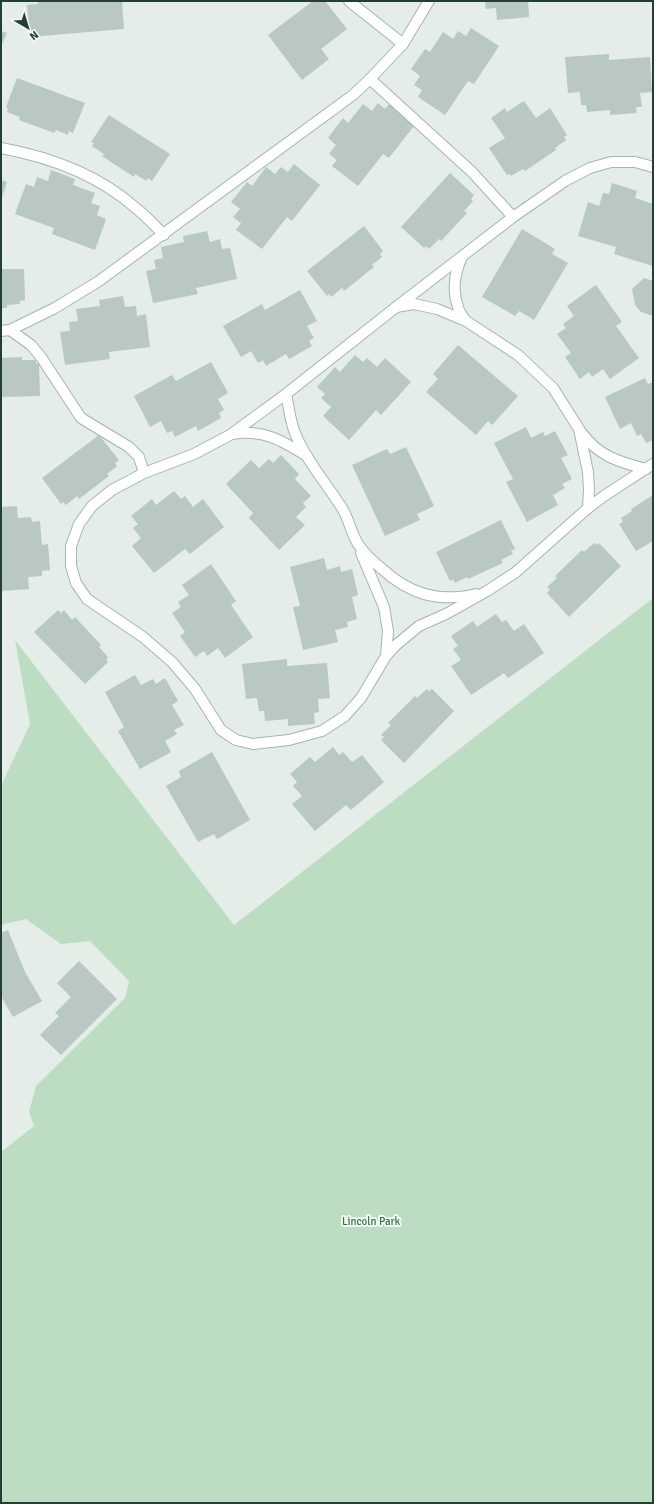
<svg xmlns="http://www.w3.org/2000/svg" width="654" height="1504" viewBox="0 0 654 1504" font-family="Signika,sans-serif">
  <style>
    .green { fill: #bdddc2 }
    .building { fill: #b9c8c0 }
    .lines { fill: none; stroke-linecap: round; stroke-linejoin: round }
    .lane-casing { stroke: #a6b5ae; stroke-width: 12 }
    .lane { stroke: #fff; stroke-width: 10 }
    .labels { text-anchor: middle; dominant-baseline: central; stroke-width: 4; stroke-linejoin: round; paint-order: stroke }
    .park-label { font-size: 11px; fill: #2e7440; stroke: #f4f9f6 }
  </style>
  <rect width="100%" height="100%" fill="#e4ede8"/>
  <polygon class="green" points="653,598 653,1503 1,1503 1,1152 34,1126 29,1112 36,1086 125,998 129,981 90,941 61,944 26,919 1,925 1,786 30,724 15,640 234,925"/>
  <g class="building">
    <polygon points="38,1 122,1 124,29 30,37 27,5 38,4"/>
    <polygon points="313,1 325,1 347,29 321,49 329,59 302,80 268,35"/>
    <polygon points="485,1 528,1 529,17 497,20 496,8 486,9"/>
    <polygon points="471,28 499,46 474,84 468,81 445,115 418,97 422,90 414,85 420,76 411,69 425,49 430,52 443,32 453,39 458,31 466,36"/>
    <polygon points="1,31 7,33 1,46"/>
    <polygon points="609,54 609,60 650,57 652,92 640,93 642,107 636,107 637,113 610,115 610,110 587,112 586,105 581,105 580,92 568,93 565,57"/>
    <polygon points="17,78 85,103 73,133 69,131 68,135 56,130 54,133 19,120 20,117 7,112 8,108 6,107"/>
    <polygon points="524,101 536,118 550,108 567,135 564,137 566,140 555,148 556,150 525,171 523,169 511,176 510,174 507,175 489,148 505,138 491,118 505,108 507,112"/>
    <polygon points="391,102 417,122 389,158 383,154 358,186 332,166 337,160 329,154 336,145 328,138 343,118 348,123 363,104 372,111 378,103 385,109"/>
    <polygon points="109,115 170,154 152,181 148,178 146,181 135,174 134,177 102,156 104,154 92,146 94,143 91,142"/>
    <polygon points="294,164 320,185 292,221 287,217 262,249 236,230 241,223 233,217 240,209 231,202 247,182 252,186 266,167 275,174 281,167 288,172"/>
    <polygon points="51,170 75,179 73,185 95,193 91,203 100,206 97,215 106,219 95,250 52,234 54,228 15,214 26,184 34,187 37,177 48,181"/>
    <polygon points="450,173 474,195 471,199 473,201 464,211 467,213 441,241 439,239 429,249 426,246 424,248 401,227"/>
    <polygon points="1,180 7,182 1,200"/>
    <polygon points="612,183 637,191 635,198 653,204 653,266 614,254 616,247 578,236 588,202 599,206 603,193 609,194"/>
    <polygon points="364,226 383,251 380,254 382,257 372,265 374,267 344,291 342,288 331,297 329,294 327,296 307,271"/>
    <polygon points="522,229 555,249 552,254 568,263 534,320 519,311 515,316 482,297"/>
    <polygon points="207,231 210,242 220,239 222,249 230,248 237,279 196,288 198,294 153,303 146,271 156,269 154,260 163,258 161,247 184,242 183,236"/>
    <polygon points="1,269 24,269 25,300 20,301 20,304 7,305 7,308 1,308"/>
    <polygon points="644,278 653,281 653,316 641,312 635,305 632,289"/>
    <polygon points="596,285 622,322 616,326 639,358 610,379 603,369 592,377 589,372 580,379 565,357 571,353 557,334 566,328 563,324 574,316 567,306"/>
    <polygon points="300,290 317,321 307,326 314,338 309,341 312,346 289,359 286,354 266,366 263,360 258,363 251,351 241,357 223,326 262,304 265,310"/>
    <polygon points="123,296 125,307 136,306 137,316 146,314 150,347 109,352 110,359 65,365 60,332 70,331 69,322 78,321 76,309 100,306 99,300"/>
    <polygon points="458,345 518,396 492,425 488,421 476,435 426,392 438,379 433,374"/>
    <polygon points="355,355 363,362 367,358 377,367 385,358 411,382 381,415 376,410 349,440 323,416 331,407 321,398 325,394 317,387 335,367 340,372"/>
    <polygon points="22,357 22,360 36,360 36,364 39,363 40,396 1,397 1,358"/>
    <polygon points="211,362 228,393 218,399 224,410 219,413 221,418 198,431 196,426 175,437 172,431 167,433 161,421 150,427 134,396 172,375 176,381"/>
    <polygon points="645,378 648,384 653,382 653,440 646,443 641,434 637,436 631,423 620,429 605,397"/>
    <polygon points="526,427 531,438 543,432 545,436 555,431 568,455 561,458 572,479 562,484 565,488 553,495 558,505 527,522 506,482 513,479 494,443"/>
    <polygon points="99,435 119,460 115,463 117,466 107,474 109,476 79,499 77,496 66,505 63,502 61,504 42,478"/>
    <polygon points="406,447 434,506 417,514 420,520 385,536 352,465 387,449 390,454"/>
    <polygon points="281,455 299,474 295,479 311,496 303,503 306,507 296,517 305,525 279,550 249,518 253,513 226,484 251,460 259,468 269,459 273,463"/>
    <polygon points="174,491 181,499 185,496 193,507 203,499 224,527 190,554 185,549 154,573 132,546 141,538 133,528 138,524 131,516 152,499 156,505"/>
    <polygon points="653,495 653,541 636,551 619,524 623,522 621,518 632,511 631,509"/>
    <polygon points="17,506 18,518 31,517 32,522 40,521 42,545 48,544 50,570 42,571 42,576 28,577 29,589 1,591 1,507"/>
    <polygon points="501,520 515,549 511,551 513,554 501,560 503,563 468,579 467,577 455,583 453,579 450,581 436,552"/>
    <polygon points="594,543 597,545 599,543 621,566 569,617 547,593 550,590 547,587 557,578 555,576 582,550 584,552"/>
    <polygon points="324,558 327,570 340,566 341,572 352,569 358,595 352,597 357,619 347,622 348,627 335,630 338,642 303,650 293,607 300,606 290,567"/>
    <polygon points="211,564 236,601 231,605 253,637 225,658 218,648 207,656 204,651 195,657 180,636 185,632 172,613 181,607 178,602 189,595 182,585"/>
    <polygon points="58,610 61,613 64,610 72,620 75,617 101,645 99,647 108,657 106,660 108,662 85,684 34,632"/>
    <polygon points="496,614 502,622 506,620 514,631 524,624 544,653 508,678 504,673 471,695 451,666 461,660 453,649 458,646 451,636 473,621 477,627"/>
    <polygon points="287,659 287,666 327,663 330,698 318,699 319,712 314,713 315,724 288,726 288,719 265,721 264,711 259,711 257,698 246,699 242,664"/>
    <polygon points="135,675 141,685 153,679 156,684 165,678 178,701 172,705 184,725 174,730 177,734 165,741 171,752 140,769 118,731 124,727 105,692"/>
    <polygon points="427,689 429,691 432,689 454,711 404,763 381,740 384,737 381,735 391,725 388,723 415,696 417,698"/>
    <polygon points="333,747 339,755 343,752 352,762 362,755 384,782 351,810 346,805 315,831 292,804 302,796 293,786 297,782 290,774 310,757 315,762"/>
    <polygon points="212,752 250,820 217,839 214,834 198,842 166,786 181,777 179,771"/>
    <polygon points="8,930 25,972 42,1001 13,1017 1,996 1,933"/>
    <polygon points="79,961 117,999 61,1055 40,1035 59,1016 55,1013 71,997 57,983"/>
  </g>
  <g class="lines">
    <defs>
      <g id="lane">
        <polyline points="349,1 403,44"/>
        <polyline points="370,79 472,172 513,217"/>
        <path d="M1 148C50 157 99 175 137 209 147 217 155 226 164 235"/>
        <polyline points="653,167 635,162 611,162 590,168 565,181 513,217 395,308 286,394 230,435 194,454 144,473 112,490 92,506 79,524 71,546 71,566 76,583 87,599 143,637 172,662 195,689 221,730 236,740 253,744 289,740 322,731 345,716 361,698 386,656 396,645 419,626 446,614 487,591 516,572 588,508 604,496 653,464"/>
        <path d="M462 257C455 272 452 290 458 307 459 312 463 317 466 321"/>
        <polyline points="396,307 414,304 437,309 466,321 518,355 553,388 579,429 588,472 589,490 588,508"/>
        <polyline points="10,330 31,345 41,357 81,418 129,447 139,457 144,473"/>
        <polyline points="1,331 10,330 55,308 99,281 353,95 370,79 403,44 429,1"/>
        <path d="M286 394C289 407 290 421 295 433 306 460 326 483 342 508 349 519 351 533 358 544 364 553 372 561 381 568 409 594 438 603 476 594"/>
        <path d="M582 433C598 456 619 462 646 469"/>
        <path d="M232 434C263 429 281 440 307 456"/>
        <polyline points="361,553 384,607 388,631 386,656"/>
      </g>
    </defs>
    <use href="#lane" class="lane-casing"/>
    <use href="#lane" class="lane"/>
  </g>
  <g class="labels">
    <g class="park-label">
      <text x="371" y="1221">Lincoln Park</text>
    </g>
  </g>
  <rect width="654" height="1504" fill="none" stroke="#233e33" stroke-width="4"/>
  <g transform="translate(28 28) rotate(142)" stroke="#f4f9f6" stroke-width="3" paint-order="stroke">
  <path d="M0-3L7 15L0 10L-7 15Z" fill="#233e33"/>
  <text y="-6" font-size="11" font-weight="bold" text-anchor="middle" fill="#233e33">N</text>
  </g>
</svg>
